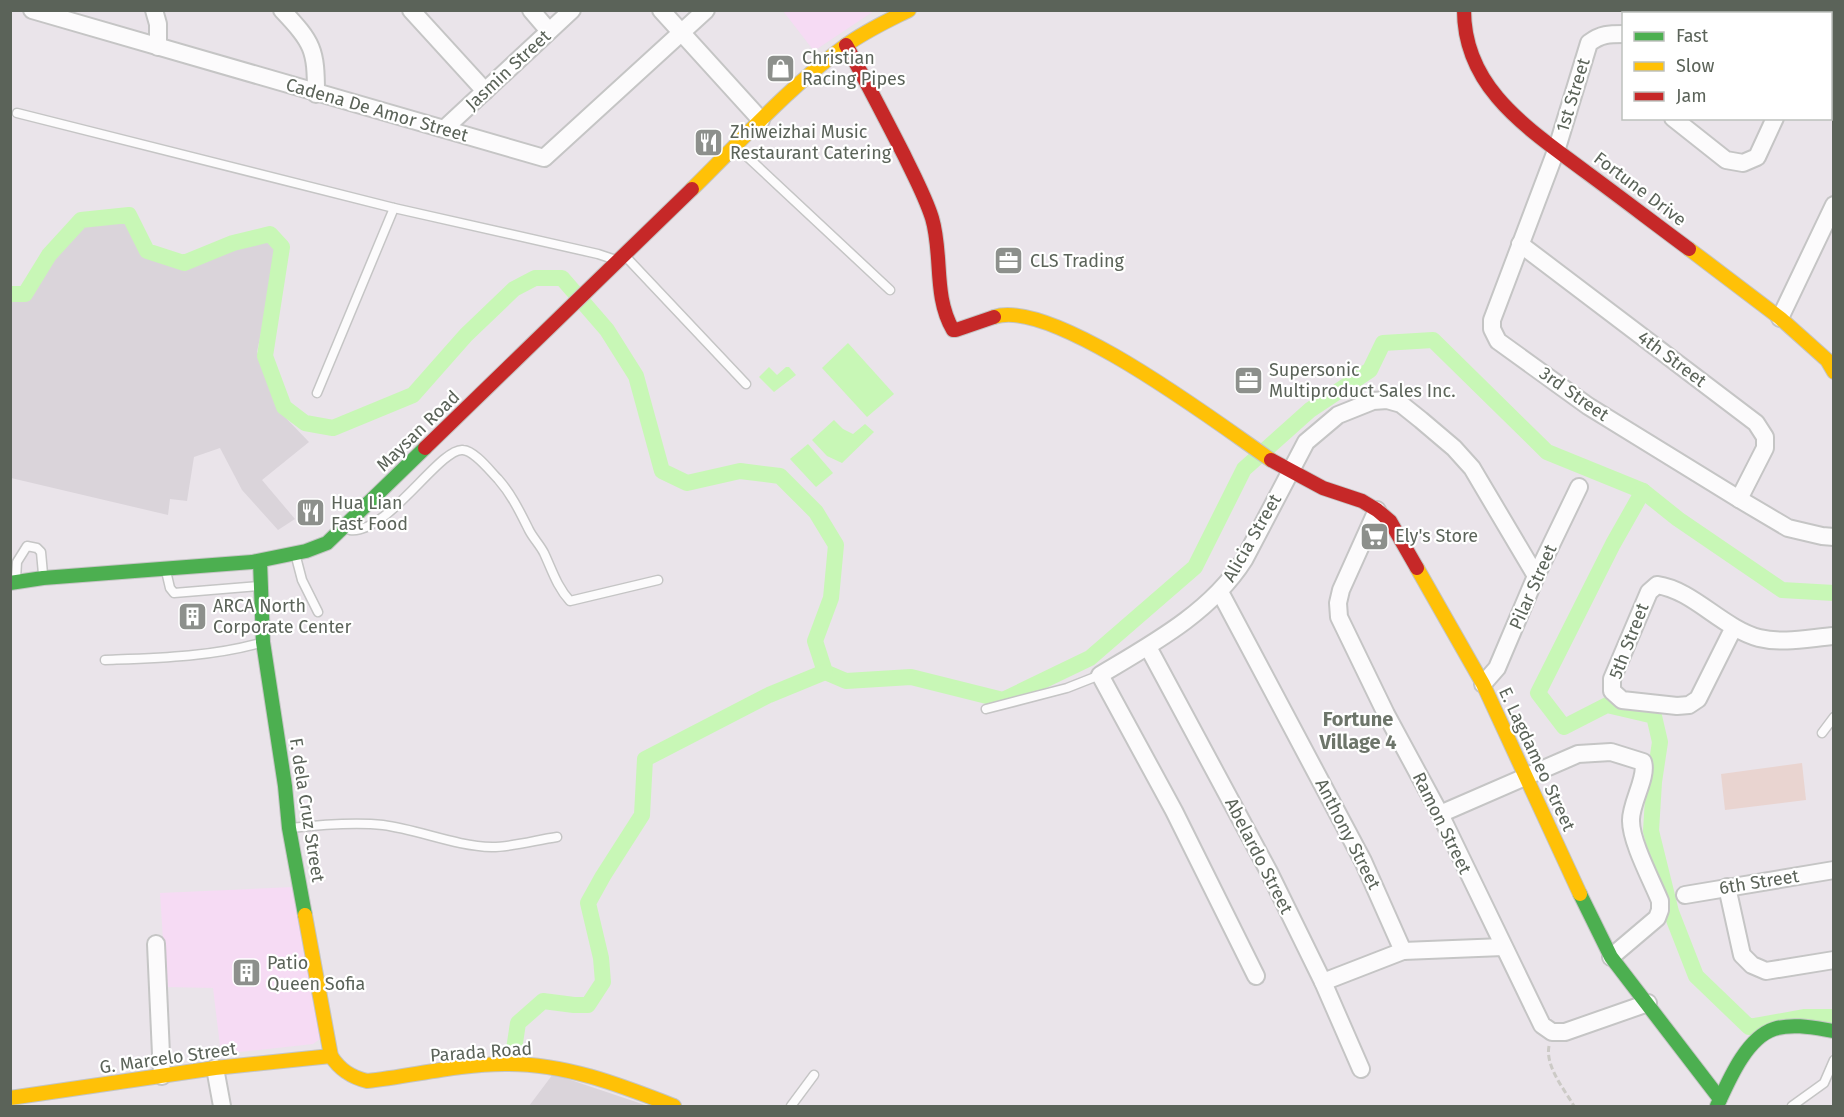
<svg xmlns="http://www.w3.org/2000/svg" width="1844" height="1117" viewBox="0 0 1844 1117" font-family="'Fira Sans',sans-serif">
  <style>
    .commercial { fill: #f6dbf4 }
    .industrial { fill: #dad4da }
    .green { fill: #e9d4d0 }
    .water { fill: #c8f7b6 }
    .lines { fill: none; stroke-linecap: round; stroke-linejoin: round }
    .canal { stroke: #c8f7b6; stroke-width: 16 }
    .lane-casing { stroke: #c5c5c5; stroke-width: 11 }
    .street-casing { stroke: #c5c5c5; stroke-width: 20 }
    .fast-casing { stroke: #c4c5c4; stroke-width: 16 }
    .slow-casing { stroke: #c4c5c4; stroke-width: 16 }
    .jam-casing { stroke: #c4c5c4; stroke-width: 16 }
    .path { stroke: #cccac6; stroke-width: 3; stroke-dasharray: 6 3; stroke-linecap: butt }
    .lane { stroke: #fcfbfc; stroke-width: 8 }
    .street { stroke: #fcfbfc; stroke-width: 16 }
    .fast { stroke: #4caf50; stroke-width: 14 }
    .slow { stroke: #ffc107; stroke-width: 14 }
    .jam { stroke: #c62828; stroke-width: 14 }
    .labels { text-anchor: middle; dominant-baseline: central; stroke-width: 4.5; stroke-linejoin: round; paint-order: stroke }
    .poi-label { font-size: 18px; fill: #5b6359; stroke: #fff; text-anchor: start }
    .street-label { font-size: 18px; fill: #5b6359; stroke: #fff }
    .neighbourhood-label { font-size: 20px; font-weight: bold; fill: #6d756a; stroke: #fff }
  </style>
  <rect width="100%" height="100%" fill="#eae4ea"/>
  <g class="commercial">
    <polygon points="783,11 874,11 814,51"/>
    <polygon points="293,887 321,1038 313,1044 221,1054 213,988 166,987 160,893"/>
  </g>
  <g class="industrial">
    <polygon points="126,219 145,254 185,265 232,246 268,237 279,248 257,352 283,415 309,442 262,480 295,519 278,530 242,490 220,448 194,457 187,501 170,499 168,515 11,478 11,298 28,298 53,257 83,224"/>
    <polygon points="553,1074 648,1106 529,1106"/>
  </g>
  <polygon class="green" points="1802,763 1806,800 1725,810 1721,774"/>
  <g class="water">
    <polygon points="848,343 894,394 867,417 822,368"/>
    <polygon points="769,367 777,375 786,367 789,367 796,375 774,392 759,377"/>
    <polygon points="834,420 843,429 853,434 865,424 874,432 842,463 827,456 812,440"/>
    <polygon points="808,444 833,473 816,487 790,459"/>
  </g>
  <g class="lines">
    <g class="canal">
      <polyline points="10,294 25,294 49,255 81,220 129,215 147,251 184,263 233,243 270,234 282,247 265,356 284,407 305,423 333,428 413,395 466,335 514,289 535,278 562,278 607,330 636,376 662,471 687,483 740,471 780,476 816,512 836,545 831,598 815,641 825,672 846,681 911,677 1003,700 1090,658 1195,567 1244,469 1310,410 1370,370 1383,343 1433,340 1547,452 1643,491 1678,519 1782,590 1834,593"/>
      <polyline points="1643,491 1613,544 1538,693 1564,727 1607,705 1654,716 1660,742 1654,782 1651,831 1671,912 1696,976 1749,1027 1805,1017 1834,1017"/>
      <polyline points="513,1056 518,1023 543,1001 574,1005 588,1005 603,982 601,958 588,903 603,876 642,815 645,759 769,695 825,672"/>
    </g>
    <defs>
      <g id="lane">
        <polyline points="17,113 394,208 598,254 613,259"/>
        <polyline points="739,149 890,290"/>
        <polyline points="627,258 746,384"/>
        <polyline points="317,393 394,208"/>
        <path d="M350 530C387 535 440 447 463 450 475 451 490 471 498 479 512 495 520 512 529 530 533 538 540 545 544 553 552 570 557 587 570 601L658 580"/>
        <polyline points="296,557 302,580 318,612"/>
        <polyline points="166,571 170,588 174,593 258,586"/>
        <polyline points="16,579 17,562 27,546 37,548 41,552 43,574"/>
        <path d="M105 660C157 658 210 657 260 643"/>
        <polyline points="986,709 1067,688 1100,675"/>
        <polyline points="1822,733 1834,717"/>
        <path d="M290 828C317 825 358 822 383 825 420 830 455 846 492 847 513 847 536 840 557 837"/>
        <polyline points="791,1106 814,1075"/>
        <polyline points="1792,1106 1824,1083 1834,1060"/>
      </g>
      <g id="street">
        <polyline points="32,10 544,158 706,10"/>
        <polyline points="154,10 158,24 158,47"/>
        <path d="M282 10C313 43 316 49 316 94"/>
        <polyline points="411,10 485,91"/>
        <polyline points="531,10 549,31"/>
        <polyline points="661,10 761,120"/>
        <path d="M1624 34C1609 34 1601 34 1589 43L1557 148 1492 320V329L1498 341 1588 406 1739 499 1788 528 1822 536 1834 537"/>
        <polyline points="1830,57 1834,58"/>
        <polyline points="1673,118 1726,160 1743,163 1757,157 1775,118"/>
        <polyline points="444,129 572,10"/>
        <polyline points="1520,244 1756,423 1765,437 1765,448 1739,499"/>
        <polyline points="1780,318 1834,205"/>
        <polyline points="1377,510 1341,590 1338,603 1339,617 1386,714 1440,814 1542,1025 1552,1032 1565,1032 1648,1003"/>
        <polyline points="1220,592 1363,861 1403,951"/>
        <path d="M1734 627 1698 699 1689 705 1677 706 1622 700 1612 691V679L1649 592 1657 585C1693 590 1722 628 1759 638 1783 644 1809 638 1834 636"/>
        <polyline points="1148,647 1269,872 1323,982 1361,1069"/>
        <polyline points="1483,684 1497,668 1536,576 1579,487"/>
        <path d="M1440 814 1578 754 1611 752 1643 762C1648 777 1630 804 1631 821 1631 842 1652 881 1660 901V910L1657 918 1611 957"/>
        <polyline points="1727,887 1742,955 1752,965 1766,971 1834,960"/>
        <polyline points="1685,895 1834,870"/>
        <polyline points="156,944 162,1076"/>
        <path d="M1256 976 1174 811 1100 675C1152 644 1211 612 1244 560L1306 442 1338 415 1373 401 1387 400 1401 404 1421 420 1454 448 1472 468 1536 576"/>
        <polyline points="1323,982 1403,951 1503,947"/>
        <polyline points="215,1068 222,1106"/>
      </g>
      <g id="fast">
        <polyline points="260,561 263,642 285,786 289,828 305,915"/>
        <polyline points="10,583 43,578 252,562 306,551 327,543 425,448"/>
        <polyline points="1580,894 1611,957 1720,1099"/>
        <path d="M1717 1106C1728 1082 1746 1038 1774 1029 1793 1023 1815 1028 1834 1031"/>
      </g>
      <g id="slow">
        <path d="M692 189C741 141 789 87 845 46 865 31 887 21 909 10"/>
        <polyline points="1689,249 1780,318 1827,360 1834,372"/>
        <path d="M994 317C1052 297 1220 425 1271 460"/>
        <polyline points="1417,568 1483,684 1580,894"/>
        <path d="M305 915 331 1056C340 1070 351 1077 367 1081 413 1076 458 1064 505 1064 564 1063 620 1085 674 1106"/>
        <polyline points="10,1098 215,1068 331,1056"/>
      </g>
      <g id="jam">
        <path d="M1464 10C1464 89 1529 129 1586 172 1620 197 1654 223 1689 249"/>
        <path d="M846 45C866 81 885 118 904 155 914 176 925 196 932 218 943 255 933 296 953 330H956L994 317"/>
        <polyline points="425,448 692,189"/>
        <polyline points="1271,460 1323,488 1362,501 1377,510 1390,521 1417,568"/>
      </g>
    </defs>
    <use href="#lane" class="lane-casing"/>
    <use href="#street" class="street-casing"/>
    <use href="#fast" class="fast-casing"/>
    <use href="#slow" class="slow-casing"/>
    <use href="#jam" class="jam-casing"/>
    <path class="path" d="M1549 1046C1545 1066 1564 1089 1574 1106"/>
    <use href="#lane" class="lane"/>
    <use href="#street" class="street"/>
    <use href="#fast" class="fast"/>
    <use href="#slow" class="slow"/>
    <use href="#jam" class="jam"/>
  </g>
  <defs>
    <symbol id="shop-square" viewBox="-11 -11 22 22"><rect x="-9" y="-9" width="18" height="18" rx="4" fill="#8d908c" stroke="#fff"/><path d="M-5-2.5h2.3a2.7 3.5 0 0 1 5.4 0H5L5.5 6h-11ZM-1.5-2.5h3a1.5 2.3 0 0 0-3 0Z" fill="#fff"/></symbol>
    <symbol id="restaurant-square" viewBox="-11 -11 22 22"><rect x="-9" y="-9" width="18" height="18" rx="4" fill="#8d908c" stroke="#fff"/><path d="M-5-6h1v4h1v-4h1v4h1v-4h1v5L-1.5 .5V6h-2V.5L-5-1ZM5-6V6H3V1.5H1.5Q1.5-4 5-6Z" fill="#fff"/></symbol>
    <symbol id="office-square" viewBox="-11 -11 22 22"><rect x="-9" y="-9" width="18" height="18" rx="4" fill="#8d908c" stroke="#fff"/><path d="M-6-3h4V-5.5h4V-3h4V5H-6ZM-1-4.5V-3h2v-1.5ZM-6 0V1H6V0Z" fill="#fff"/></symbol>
    <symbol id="supermarket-square" viewBox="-11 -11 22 22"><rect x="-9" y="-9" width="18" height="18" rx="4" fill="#8d908c" stroke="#fff"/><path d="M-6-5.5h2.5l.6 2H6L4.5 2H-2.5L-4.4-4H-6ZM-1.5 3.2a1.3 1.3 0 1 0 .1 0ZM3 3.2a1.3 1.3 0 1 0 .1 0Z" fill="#fff"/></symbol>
    <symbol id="building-square" viewBox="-11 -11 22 22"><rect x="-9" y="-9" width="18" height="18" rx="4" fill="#8d908c" stroke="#fff"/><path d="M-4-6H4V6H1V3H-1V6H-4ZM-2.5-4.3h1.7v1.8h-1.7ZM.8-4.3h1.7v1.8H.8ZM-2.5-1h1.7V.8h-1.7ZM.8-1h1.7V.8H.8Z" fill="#fff"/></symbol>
  </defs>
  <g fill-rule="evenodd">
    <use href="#shop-square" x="764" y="52" width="33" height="33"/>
    <use href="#restaurant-square" x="692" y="126" width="33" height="33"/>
    <use href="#office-square" x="992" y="244" width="33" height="33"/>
    <use href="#office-square" x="1232" y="364" width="33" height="33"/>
    <use href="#restaurant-square" x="294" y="496" width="33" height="33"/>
    <use href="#supermarket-square" x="1358" y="520" width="33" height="33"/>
    <use href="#building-square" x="176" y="600" width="33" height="33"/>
    <use href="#building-square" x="230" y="956" width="33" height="33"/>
  </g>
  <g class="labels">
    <g class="poi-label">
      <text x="802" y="58">Christian<tspan x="802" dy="21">Racing Pipes</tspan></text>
      <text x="730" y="132">Zhiweizhai Music<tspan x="730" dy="21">Restaurant Catering</tspan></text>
      <text x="1030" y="261">CLS Trading</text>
      <text x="1269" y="370">Supersonic<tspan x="1269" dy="21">Multiproduct Sales Inc.</tspan></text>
      <text x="331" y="503">Hua Lian<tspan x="331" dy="21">Fast Food</tspan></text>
      <text x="1395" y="536">Ely's Store</text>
      <text x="213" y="606">ARCA North<tspan x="213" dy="21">Corporate Center</tspan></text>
      <text x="267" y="963">Patio<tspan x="267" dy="21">Queen Sofia</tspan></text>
    </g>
    <g class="street-label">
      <text transform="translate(508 70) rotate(-43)">Jasmin Street</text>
      <text transform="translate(1573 95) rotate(-73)">1st Street</text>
      <text transform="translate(377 110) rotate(16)">Cadena De Amor Street</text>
      <text transform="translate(1640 189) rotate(37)">Fortune Drive</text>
      <text transform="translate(1672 359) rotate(37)">4th Street</text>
      <text transform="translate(1574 394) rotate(35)">3rd Street</text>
      <text transform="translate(418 431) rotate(-44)">Maysan Road</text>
      <text transform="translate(1252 538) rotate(-60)">Alicia Street</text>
      <text transform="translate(1533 587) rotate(-66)">Pilar Street</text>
      <text transform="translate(1629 641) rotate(-69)">5th Street</text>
      <text transform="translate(1537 759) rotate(65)">E. Lagdameo Street</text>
      <text transform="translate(307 810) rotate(81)">F. dela Cruz Street</text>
      <text transform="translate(1442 823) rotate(64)">Ramon Street</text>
      <text transform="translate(1348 834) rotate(63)">Anthony Street</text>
      <text transform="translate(1259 856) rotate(63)">Abelardo Street</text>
      <text transform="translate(1759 882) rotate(-9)">6th Street</text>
      <text transform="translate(481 1052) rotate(-4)">Parada Road</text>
      <text transform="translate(168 1058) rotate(-8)">G. Marcelo Street</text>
    </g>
    <g class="neighbourhood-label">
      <text x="1358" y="719">Fortune<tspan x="1358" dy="23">Village 4</tspan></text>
    </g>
  </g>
  <rect width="1844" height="1117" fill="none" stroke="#5b6359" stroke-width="24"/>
  <rect x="1622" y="12" width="210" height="108" fill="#ffffff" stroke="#bdc1bd" stroke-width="1.5"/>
  <rect x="1634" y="32" width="30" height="9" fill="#4caf50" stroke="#bdc1bd" stroke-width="1.5"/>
  <text x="1676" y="42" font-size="18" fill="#5b6359">Fast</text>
  <rect x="1634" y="62" width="30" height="9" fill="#ffc107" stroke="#bdc1bd" stroke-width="1.5"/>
  <text x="1676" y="72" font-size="18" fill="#5b6359">Slow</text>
  <rect x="1634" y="92" width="30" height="9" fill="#c62828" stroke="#bdc1bd" stroke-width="1.5"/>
  <text x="1676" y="102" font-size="18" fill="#5b6359">Jam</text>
</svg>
